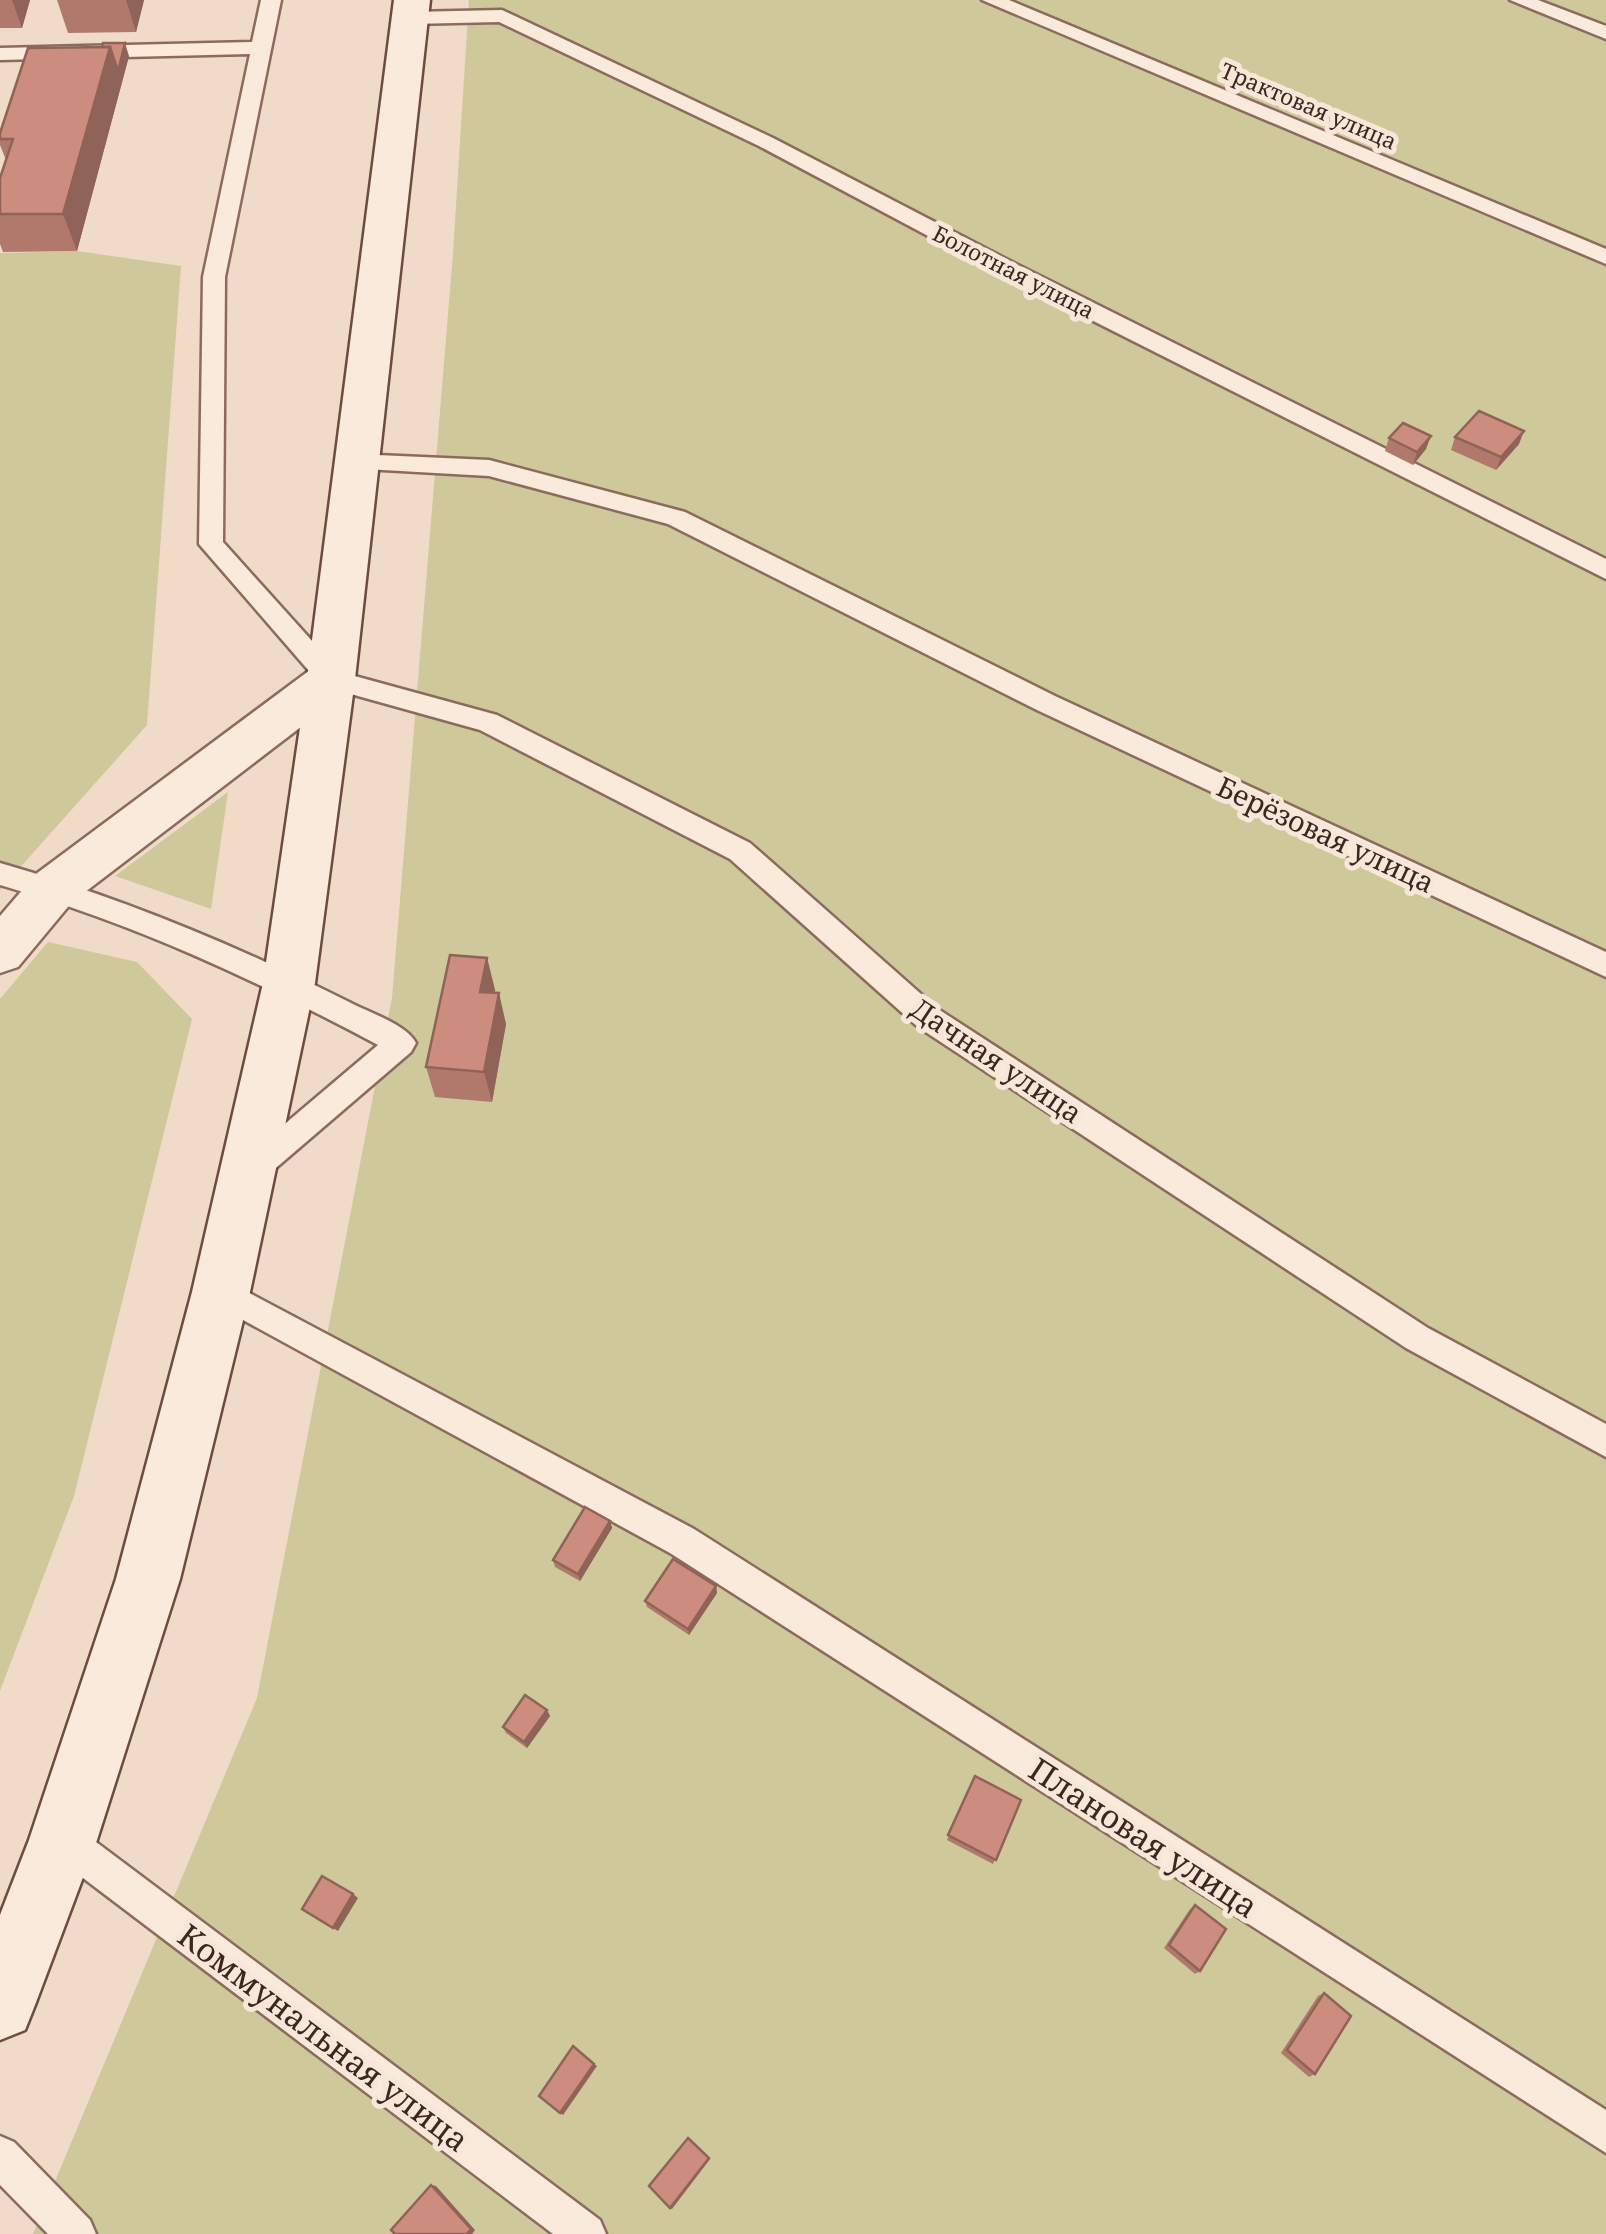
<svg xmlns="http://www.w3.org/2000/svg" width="1606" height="2234" viewBox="0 0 1606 2234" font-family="'Noto Serif',serif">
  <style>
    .green { fill: #cec89b }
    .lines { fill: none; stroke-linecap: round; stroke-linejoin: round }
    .service-casing { stroke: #8c6b5d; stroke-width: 5 }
    .tertiary-casing { stroke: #8c6b5d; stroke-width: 5 }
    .secondary-casing { stroke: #6d4c40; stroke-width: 5 }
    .service { fill: #f9eadc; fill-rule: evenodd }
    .tertiary { fill: #f9eadc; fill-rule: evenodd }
    .secondary { fill: #f9eadc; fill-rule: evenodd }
    .wall { fill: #b0796c }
    .shaded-wall { fill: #906358 }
    .building { fill: #cd8d7e; stroke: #906358; stroke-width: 2.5 }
    .labels { text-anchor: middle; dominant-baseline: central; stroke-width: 10; stroke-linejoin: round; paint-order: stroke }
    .far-street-label { font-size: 22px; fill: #3c2720; stroke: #f6e7d8 }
    .street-label { font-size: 28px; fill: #3c2720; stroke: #f6e7d8 }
    .near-street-label { font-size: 32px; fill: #3c2720; stroke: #f6e7d8 }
  </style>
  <rect width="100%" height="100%" fill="#efdbc8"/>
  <g class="green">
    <polygon points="469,0 1606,0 1606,2234 33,2234 257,1698 392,998 453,253"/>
    <polygon points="77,251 181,266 147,725 0,890 0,253"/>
    <polygon points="228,792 211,909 115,876"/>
    <polygon points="48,942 137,962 192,1019 74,1496 0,1691 0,999"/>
  </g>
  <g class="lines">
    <defs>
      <g id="service">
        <polygon points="261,0 281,0 225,277 223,542 340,672 497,715 750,843 938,1009 1428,1328 1606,1424 1606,1457 1406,1348 918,1027 730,859 480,730 322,686 199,544 203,277 250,54 0,60 0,48 252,42"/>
        <polygon points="982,0 1009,0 1606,249 1606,264"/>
        <polygon points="1510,0 1538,0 1606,26 1606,39"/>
        <polygon points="502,10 773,138 1008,260 1606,559 1606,579 992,270 759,146 499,22 411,24 401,18 411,12"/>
        <polygon points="355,454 489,460 685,512 1055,696 1606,952 1606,977 1037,710 668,524 489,476 347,468 343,462"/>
        <path d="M0 863C122 898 238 946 351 1003 370 1013 406 1024 416 1043L411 1052 263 1179 252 1183 241 1179 237 1170 241 1161 378 1045C256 980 133 923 0 885Z"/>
        <polygon points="221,1278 694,1529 1606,2110 1606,2153 670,1553 210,1302 205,1292 210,1282"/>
        <polygon points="63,1822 76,1827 600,2220 606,2234 553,2234 50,1853 45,1840 50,1827"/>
        <polygon points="0,2136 14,2142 90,2220 96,2234 48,2234 0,2185"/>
      </g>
      <polygon id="tertiary" points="331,662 348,667 355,679 348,691 72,902 18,967 0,973 0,916 36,874 314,667"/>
      <polygon id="secondary" points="394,0 430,0 355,679 315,983 250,1292 180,1579 97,1840 35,2005 25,2030 0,2040 0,1915 29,1840 116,1579 192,1292 263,983 307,679"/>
    </defs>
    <use href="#service" class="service-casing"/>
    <use href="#tertiary" class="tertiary-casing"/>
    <use href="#secondary" class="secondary-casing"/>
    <use href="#service" class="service"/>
    <use href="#tertiary" class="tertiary"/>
    <use href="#secondary" class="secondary"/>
  </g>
  <g class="wall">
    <polygon points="0,0 30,0 22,28 0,28"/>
    <polygon points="57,0 144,0 136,32 68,33"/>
    <polygon points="102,47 129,56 77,251 3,252 0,244 0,178 6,160 0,145 0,133"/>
    <polygon points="1455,437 1519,444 1496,470 1451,450"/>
    <polygon points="1389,438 1426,449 1413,465 1385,451"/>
    <polygon points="487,958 495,990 494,993 506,1024 492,1102 435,1097 426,1067"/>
    <polygon points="610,1521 612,1528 580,1581 555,1567 553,1560"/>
    <polygon points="716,1586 717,1593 689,1635 647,1607 645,1601"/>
    <polygon points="547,1710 550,1716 527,1748 506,1733 503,1727"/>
    <polygon points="975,1776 1021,1800 993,1864 947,1840"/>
    <polygon points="1195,1905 1200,1971 1195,1974 1164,1948 1190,1909"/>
    <polygon points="1324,1993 1315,2074 1309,2077 1281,2053 1318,1996"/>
  </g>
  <g class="shaded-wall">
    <polygon points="12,0 30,0 22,28"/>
    <polygon points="126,0 144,0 136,32"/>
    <polygon points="125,43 129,56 77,251 63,214 110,47"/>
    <polygon points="1524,431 1519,444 1496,470 1501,457"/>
    <polygon points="1431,436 1426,449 1413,465 1417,452"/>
    <polygon points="487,958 495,990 488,1023 480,992"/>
    <polygon points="499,993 506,1024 492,1102 484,1072"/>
    <polygon points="610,1521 612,1528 580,1581 578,1574"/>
    <polygon points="716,1586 717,1593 689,1635 688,1629"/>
    <polygon points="547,1710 550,1716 527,1748 524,1742"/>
    <polygon points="353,1894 358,1898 338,1931 333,1928"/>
    <polygon points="594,2064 597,2066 563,2115 560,2113"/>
    <polygon points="709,2158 710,2159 672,2209 670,2208"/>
    <polygon points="431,2185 436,2186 475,2230 472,2234 467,2234"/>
  </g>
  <g class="building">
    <polygon points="103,43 125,43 118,71 110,47 102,47"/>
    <polygon points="110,47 63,214 0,214 0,178 13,139 0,139 0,133 28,48"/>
    <polygon points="1479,411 1524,431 1501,457 1455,437"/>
    <polygon points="1403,423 1431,436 1417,452 1389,438"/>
    <polygon points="450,955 487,958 480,992 499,993 484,1072 426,1067"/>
    <polygon points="585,1507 610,1521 578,1574 553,1560"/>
    <polygon points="673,1559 716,1586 688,1629 645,1601"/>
    <polygon points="525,1695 547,1710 524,1742 503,1727"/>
    <polygon points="975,1776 1021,1800 996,1860 948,1835"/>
    <polygon points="322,1876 353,1894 333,1928 302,1909"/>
    <polygon points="1195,1905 1226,1929 1200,1971 1169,1945"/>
    <polygon points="1324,1993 1351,2016 1315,2074 1287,2050"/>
    <polygon points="573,2046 594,2064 560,2113 539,2096"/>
    <polygon points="688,2138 709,2158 670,2208 649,2186"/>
    <polygon points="431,2185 471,2229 467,2234 395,2234 391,2230"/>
  </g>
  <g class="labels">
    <g class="far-street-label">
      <text transform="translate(1309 105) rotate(23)">Трактовая улица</text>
      <text transform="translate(1014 271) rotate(27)">Болотная улица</text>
    </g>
    <g class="street-label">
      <text transform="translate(1326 834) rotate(25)">Берёзовая улица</text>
      <text transform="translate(997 1060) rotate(34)">Дачная улица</text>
    </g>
    <g class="near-street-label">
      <text transform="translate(1144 1837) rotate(33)">Плановая улица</text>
      <text transform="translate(324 2037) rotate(37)">Коммунальная улица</text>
    </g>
  </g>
</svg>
